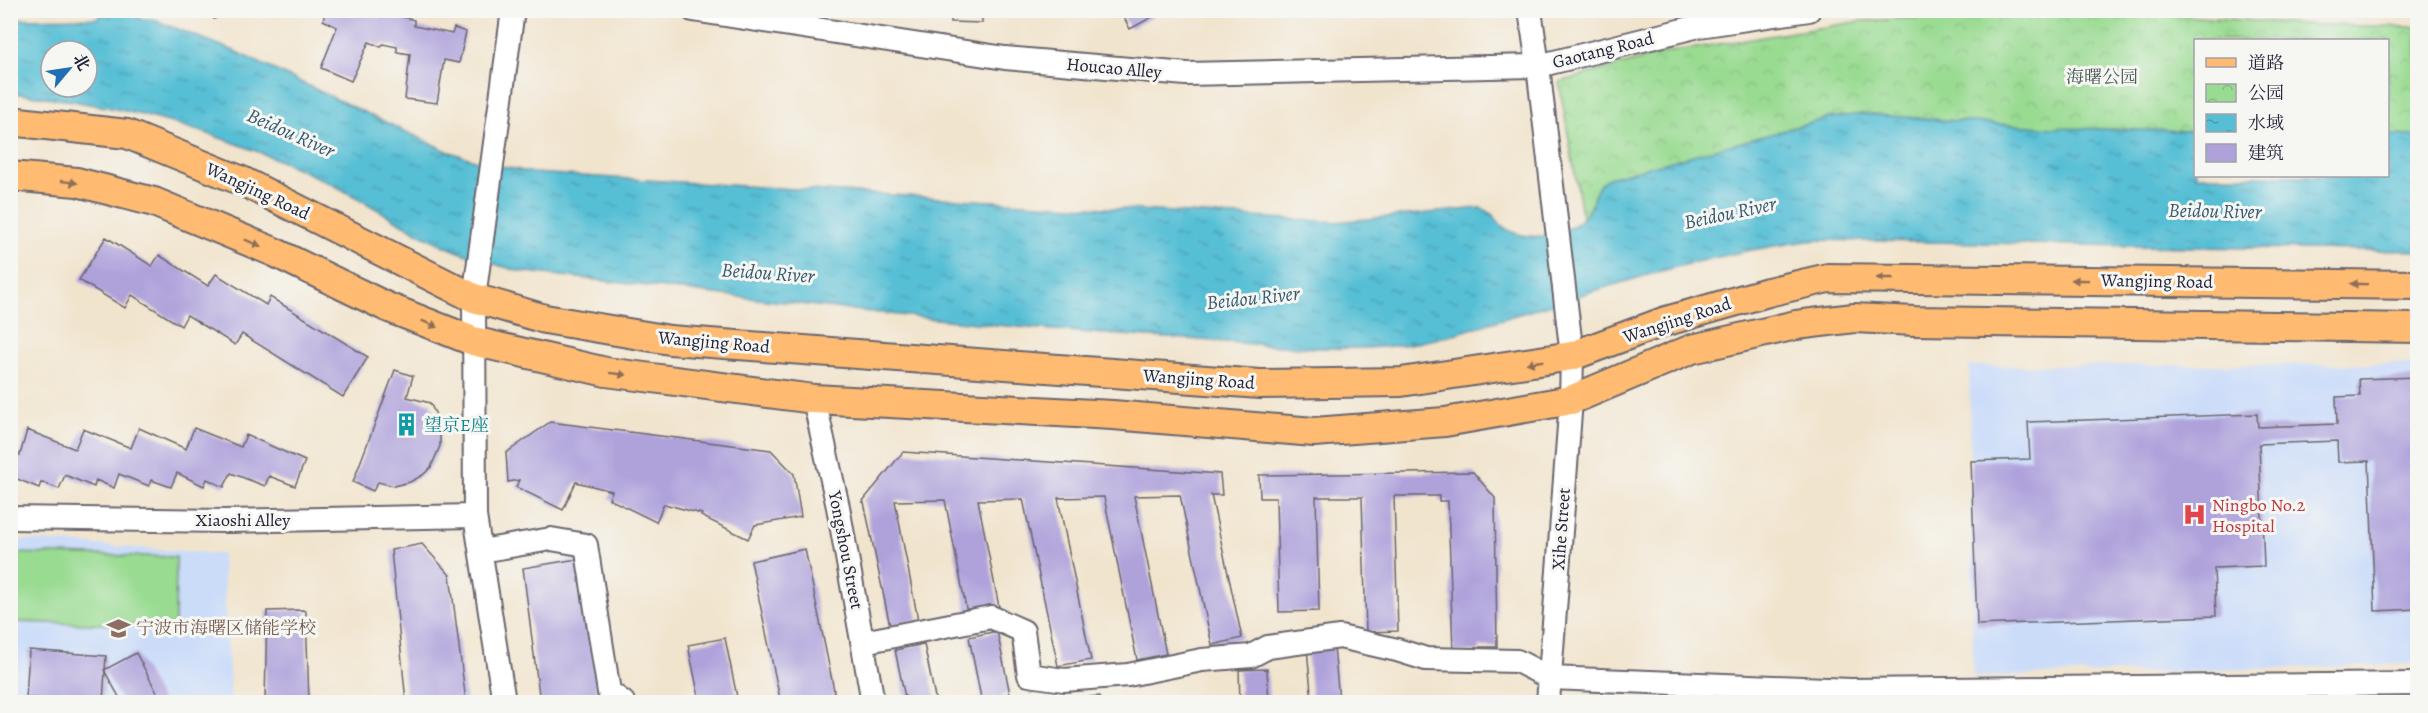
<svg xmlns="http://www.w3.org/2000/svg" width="2428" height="713" viewBox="0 0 2428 713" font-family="Alegreya,'Noto Serif SC',serif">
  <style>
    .built { fill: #cbdcf9 }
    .grass { fill: #9adb92; stroke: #5e7e66; stroke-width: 1.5 }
    .park { fill: url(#park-crowns); stroke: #5e7e66; stroke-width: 1.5 }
    .water { fill: url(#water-ripples); stroke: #3c7088; stroke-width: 1.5; fill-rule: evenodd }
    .building { fill: #afa2db }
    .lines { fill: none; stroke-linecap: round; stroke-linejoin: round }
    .minor-casing { stroke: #6a666e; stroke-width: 26 }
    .major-casing { stroke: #6a666e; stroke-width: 32 }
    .minor { stroke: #fff; stroke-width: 22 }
    .major { stroke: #febb71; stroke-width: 28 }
    .oneway { fill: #906e56 }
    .labels { text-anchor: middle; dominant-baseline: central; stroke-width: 6; stroke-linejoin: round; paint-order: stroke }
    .street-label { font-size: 18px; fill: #22223b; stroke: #f6f6f2 }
    .park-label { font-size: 18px; fill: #465a55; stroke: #f6f6f2 }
    .culture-label { font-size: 18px; fill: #0d838f; stroke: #f6f6f2; text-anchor: start }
    .health-label { font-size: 18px; fill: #be3a42; stroke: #f6f6f2; text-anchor: start }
    .education-label { font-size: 18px; fill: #785e54; stroke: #f6f6f2; text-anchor: start }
    .water-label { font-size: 20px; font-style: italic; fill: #355971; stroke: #f6f6f2 }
  </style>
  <defs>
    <pattern id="park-crowns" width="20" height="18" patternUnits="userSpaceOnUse" patternTransform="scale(1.5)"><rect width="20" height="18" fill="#9adb92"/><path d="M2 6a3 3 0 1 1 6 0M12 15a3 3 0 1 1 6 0" fill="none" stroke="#84bc7f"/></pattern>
    <pattern id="water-ripples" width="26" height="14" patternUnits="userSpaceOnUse" patternTransform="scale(1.5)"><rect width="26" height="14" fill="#57bfd5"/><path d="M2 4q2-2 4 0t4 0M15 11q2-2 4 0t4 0" fill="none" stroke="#489bae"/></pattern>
  </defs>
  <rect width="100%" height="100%" fill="#f6f6f2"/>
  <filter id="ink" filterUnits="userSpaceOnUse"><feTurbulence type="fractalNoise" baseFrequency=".0167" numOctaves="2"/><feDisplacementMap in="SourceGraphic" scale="12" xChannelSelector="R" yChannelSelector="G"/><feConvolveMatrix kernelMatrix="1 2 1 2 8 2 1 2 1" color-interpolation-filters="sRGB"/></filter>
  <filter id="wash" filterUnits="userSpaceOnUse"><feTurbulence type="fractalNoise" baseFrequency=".008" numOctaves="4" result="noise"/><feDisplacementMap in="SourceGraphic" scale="24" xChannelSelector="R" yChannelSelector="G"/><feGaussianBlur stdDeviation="1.35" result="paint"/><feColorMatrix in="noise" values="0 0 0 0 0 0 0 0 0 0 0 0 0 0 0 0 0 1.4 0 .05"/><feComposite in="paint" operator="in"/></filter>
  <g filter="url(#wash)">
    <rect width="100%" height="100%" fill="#f1e4cd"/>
    <g class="built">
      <polygon points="2417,364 2417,664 1973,677 1969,366"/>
      <polygon points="10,539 222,554 231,702 11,702"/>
    </g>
    <polygon class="grass" points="11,553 176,557 175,626 11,622"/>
    <polygon class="park" points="2098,10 2317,25 2417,27 2417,142 2388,141 2388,40 2196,40 2195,144 1585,231 1559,82 1664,53 1862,21 2030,11"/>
    <path class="water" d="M100 11H138L140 19H152L232 50 447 151 481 162 533 173 1336 222 1480 208C1497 213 1495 223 1508 230 1533 243 1574 235 1588 211 1597 198 1593 185 1609 178L1829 118 1862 114 2054 128 2195 131 2196 176H2388V135L2417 136V251L1817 240C1716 251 1626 281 1529 311 1490 322 1442 341 1401 345 1329 354 1244 342 1170 338 952 326 735 295 518 271 492 263 465 256 441 244 400 225 362 198 321 179 222 132 119 103 11 93L10 19 98 18ZM51 51H87V87H51Z"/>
    <g id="blocks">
      <g class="building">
        <polygon points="209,10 230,10 214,19"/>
        <polygon points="326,10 368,10 382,17 386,12 414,20 414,26 452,34 454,28 466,32 459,63 444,60 437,103 405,99 410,54 397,52 397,47 383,44 381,47 369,42 351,81 321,68 337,27 323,20"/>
        <polygon points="878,10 908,10 908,16 878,15"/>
        <polygon points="951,10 982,10 982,23 951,22"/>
        <polygon points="1120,10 1165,10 1130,29"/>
        <polygon points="106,237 152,266 159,255 208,286 216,274 266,305 270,297 368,357 343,397 242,334 235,345 187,315 181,326 132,295 125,308 79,280"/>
        <polygon points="395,370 413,376 407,397 430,403 437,417 440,433 440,446 431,467 423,475 410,482 394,486 378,482 373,491 353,482"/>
        <polygon points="2418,377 2418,609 2375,611 2369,461 2338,462 2337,441 2259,444 2264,566 2214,568 2216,616 1977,625 1971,461 2030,459 2028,422 2257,414 2258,427 2337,424 2336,397 2360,396 2359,379"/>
        <polygon points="550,422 771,450 794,474 801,517 755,525 748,539 701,516 702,514 664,504 656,522 609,499 612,491 576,482 563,510 516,487 519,480 508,482 506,453"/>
        <polygon points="139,428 186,449 194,428 241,447 246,435 305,461 295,486 269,476 265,486 231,473 224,487 207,479 204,486 177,473 171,487 151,480 149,486 119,474 114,488 96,480 94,487 65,475 59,489 41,482 39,488 10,476 10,452 20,455 27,430 75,449 83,429 131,448"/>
        <polygon points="903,452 1220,474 1222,495 1211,495 1242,638 1212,645 1180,495 1134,496 1166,654 1137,660 1104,497 1058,498 1091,660 1058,666 1023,499 978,500 999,607 967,613 945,500 895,501 918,620 890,626 864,502 862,502"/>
        <polygon points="1473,472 1495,498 1497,647 1480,647 1480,651 1453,652 1448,501 1439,501 1439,496 1394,496 1398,631 1366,632 1362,497 1316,497 1319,611 1279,612 1276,498 1260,498 1259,475"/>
        <polygon points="422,544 450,575 466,702 406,702 391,550"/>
        <polygon points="805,549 834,690 834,698 827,700 825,702 778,702 780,699 751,561"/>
        <polygon points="571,560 582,560 598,700 601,702 540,702 523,568"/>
        <polygon points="303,610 306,612 309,702 265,702 267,611"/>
        <polygon points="997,631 1010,694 1002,695 1003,702 972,702 971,700 981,698 969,637"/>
        <polygon points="725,638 738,702 700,702 688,645"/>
        <polygon points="924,644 936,702 906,702 895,650"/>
        <polygon points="1334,647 1339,700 1312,702 1307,649"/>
        <polygon points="29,650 106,656 103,702 26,698"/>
        <polygon points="136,653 162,702 122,702 104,670"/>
        <polygon points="1267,669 1269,702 1240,702 1239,670"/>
        <polygon points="1100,696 1101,702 1076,702 1076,698"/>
        <polygon points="1178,696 1179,702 1150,702 1150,699"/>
      </g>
    </g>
  </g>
  <g filter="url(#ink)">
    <use href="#blocks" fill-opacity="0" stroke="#6a666e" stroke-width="1.5"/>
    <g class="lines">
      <defs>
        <g id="minor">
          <polyline points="693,10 1005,58 1186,74 1538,66 1699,26 1809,10"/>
          <polyline points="1530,10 1538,66 1572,356 1571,400 1548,702"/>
          <polyline points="814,399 838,507 873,702"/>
          <polyline points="10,518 226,521 475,516"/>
          <polyline points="481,551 551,539 586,545 609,692 623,702"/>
          <polyline points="863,642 991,617 1023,631 1029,675 1064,680 1128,675 1202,660 1251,656 1268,647 1340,637 1397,650 1426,659 1517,661 1550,678 1851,690 2418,684"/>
          <polyline points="504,702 475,516 474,298 513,10"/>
        </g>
        <g id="major">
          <polyline points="10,121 127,134 242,181 474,298 545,319 670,340 1260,384 1401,382 1572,356 1663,322 1768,292 1828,278 2418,285"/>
          <polyline points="10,176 77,182 154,202 274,252 387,307 473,341 606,372 814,399 1113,415 1314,432 1445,422 1571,400 1692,349 1796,325 1854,318 1915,321 2418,328"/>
        </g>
      </defs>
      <use href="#minor" class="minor-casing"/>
      <use href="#major" class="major-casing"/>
      <use href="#minor" class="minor"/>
      <use href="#major" class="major"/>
    </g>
    <defs><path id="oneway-solid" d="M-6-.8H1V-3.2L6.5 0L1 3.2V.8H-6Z" transform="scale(1.5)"/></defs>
    <g class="oneway">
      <use href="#oneway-solid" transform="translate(69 182) rotate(7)"/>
      <use href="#oneway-solid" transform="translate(253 243) rotate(23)"/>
      <use href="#oneway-solid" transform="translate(1885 278) rotate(-180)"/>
      <use href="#oneway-solid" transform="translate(2080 280) rotate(-179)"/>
      <use href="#oneway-solid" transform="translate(2359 284) rotate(-179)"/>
      <use href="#oneway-solid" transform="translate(430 324) rotate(22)"/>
      <use href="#oneway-solid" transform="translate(1535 362) rotate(171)"/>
      <use href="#oneway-solid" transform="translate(618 374) rotate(7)"/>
    </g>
  </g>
  <defs>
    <symbol id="building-bare" viewBox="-9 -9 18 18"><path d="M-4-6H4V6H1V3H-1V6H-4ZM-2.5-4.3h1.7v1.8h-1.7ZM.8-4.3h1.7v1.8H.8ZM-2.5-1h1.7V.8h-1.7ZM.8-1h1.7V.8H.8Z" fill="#0f9aa8" stroke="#f6f6f2" stroke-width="2.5" paint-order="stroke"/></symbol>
    <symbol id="hospital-bare" viewBox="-9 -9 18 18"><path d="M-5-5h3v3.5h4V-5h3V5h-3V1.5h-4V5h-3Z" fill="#e0444e" stroke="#f6f6f2" stroke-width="2.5" paint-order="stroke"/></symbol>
    <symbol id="school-bare" viewBox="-9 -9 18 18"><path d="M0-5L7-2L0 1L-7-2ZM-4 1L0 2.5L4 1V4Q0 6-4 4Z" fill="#8d6e63" stroke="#f6f6f2" stroke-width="2.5" paint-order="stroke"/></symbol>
  </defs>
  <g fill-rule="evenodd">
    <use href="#building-bare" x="390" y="408" width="33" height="33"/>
    <use href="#hospital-bare" x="2178" y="498" width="33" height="33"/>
    <use href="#school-bare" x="102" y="612" width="33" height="33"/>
  </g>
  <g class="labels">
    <g class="street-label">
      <text transform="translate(1603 50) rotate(-14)">Gaotang Road</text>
      <text transform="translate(1114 68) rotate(5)">Houcao Alley</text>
      <text transform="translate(258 191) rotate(25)">Wangjing Road</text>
      <text transform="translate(2157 281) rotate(1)">Wangjing Road</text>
      <text transform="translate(1677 320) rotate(-18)">Wangjing Road</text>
      <text transform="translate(714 342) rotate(5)">Wangjing Road</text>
      <text transform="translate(1199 379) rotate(4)">Wangjing Road</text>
      <text x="243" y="520">Xiaoshi Alley</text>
      <text transform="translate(1561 529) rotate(-86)">Xihe Street</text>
      <text transform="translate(846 550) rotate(79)">Yongshou Street</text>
    </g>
    <g class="park-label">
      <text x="2102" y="77">海曙公园</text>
    </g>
    <g class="culture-label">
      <text x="424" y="425">望京E座</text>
    </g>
    <g class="health-label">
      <text x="2212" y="505">Ningbo No.2<tspan x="2212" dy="21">Hospital</tspan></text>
    </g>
    <g class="education-label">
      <text x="136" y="628">宁波市海曙区储能学校</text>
    </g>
    <g class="water-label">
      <text transform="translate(291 133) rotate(24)">Beidou River</text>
      <text transform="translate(2215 211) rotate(1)">Beidou River</text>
      <text transform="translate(1730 213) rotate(-12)">Beidou River</text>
      <text transform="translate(768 273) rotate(4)">Beidou River</text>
      <text transform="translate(1253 298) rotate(-6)">Beidou River</text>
    </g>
  </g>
  <rect width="2428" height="713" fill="none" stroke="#f6f6f2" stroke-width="36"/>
  <rect x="2194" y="39" width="195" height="138" fill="#f6f6f2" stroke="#a1a1a9" stroke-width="1.5"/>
  <rect x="2206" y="58" width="30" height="9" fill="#febb71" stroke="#a1a1a9" stroke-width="1.5"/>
  <text x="2248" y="69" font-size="18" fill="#22223b">道路</text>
  <rect x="2206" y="84" width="30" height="18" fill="url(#park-crowns)" stroke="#a1a1a9" stroke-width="1.5"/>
  <text x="2248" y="99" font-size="18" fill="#22223b">公园</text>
  <rect x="2206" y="114" width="30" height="18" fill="url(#water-ripples)" stroke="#a1a1a9" stroke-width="1.5"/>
  <text x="2248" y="129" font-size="18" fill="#22223b">水域</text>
  <rect x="2206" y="144" width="30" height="18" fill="#afa2db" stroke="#a1a1a9" stroke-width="1.5"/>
  <text x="2248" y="159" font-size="18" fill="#22223b">建筑</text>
  <g transform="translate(69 69) rotate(61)"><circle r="28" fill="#f6f6f2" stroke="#a1a1a9" stroke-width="1.5"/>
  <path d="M0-4.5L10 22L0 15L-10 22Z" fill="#1f6fb2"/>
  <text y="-9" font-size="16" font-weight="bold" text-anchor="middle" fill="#22223b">北</text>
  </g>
</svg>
